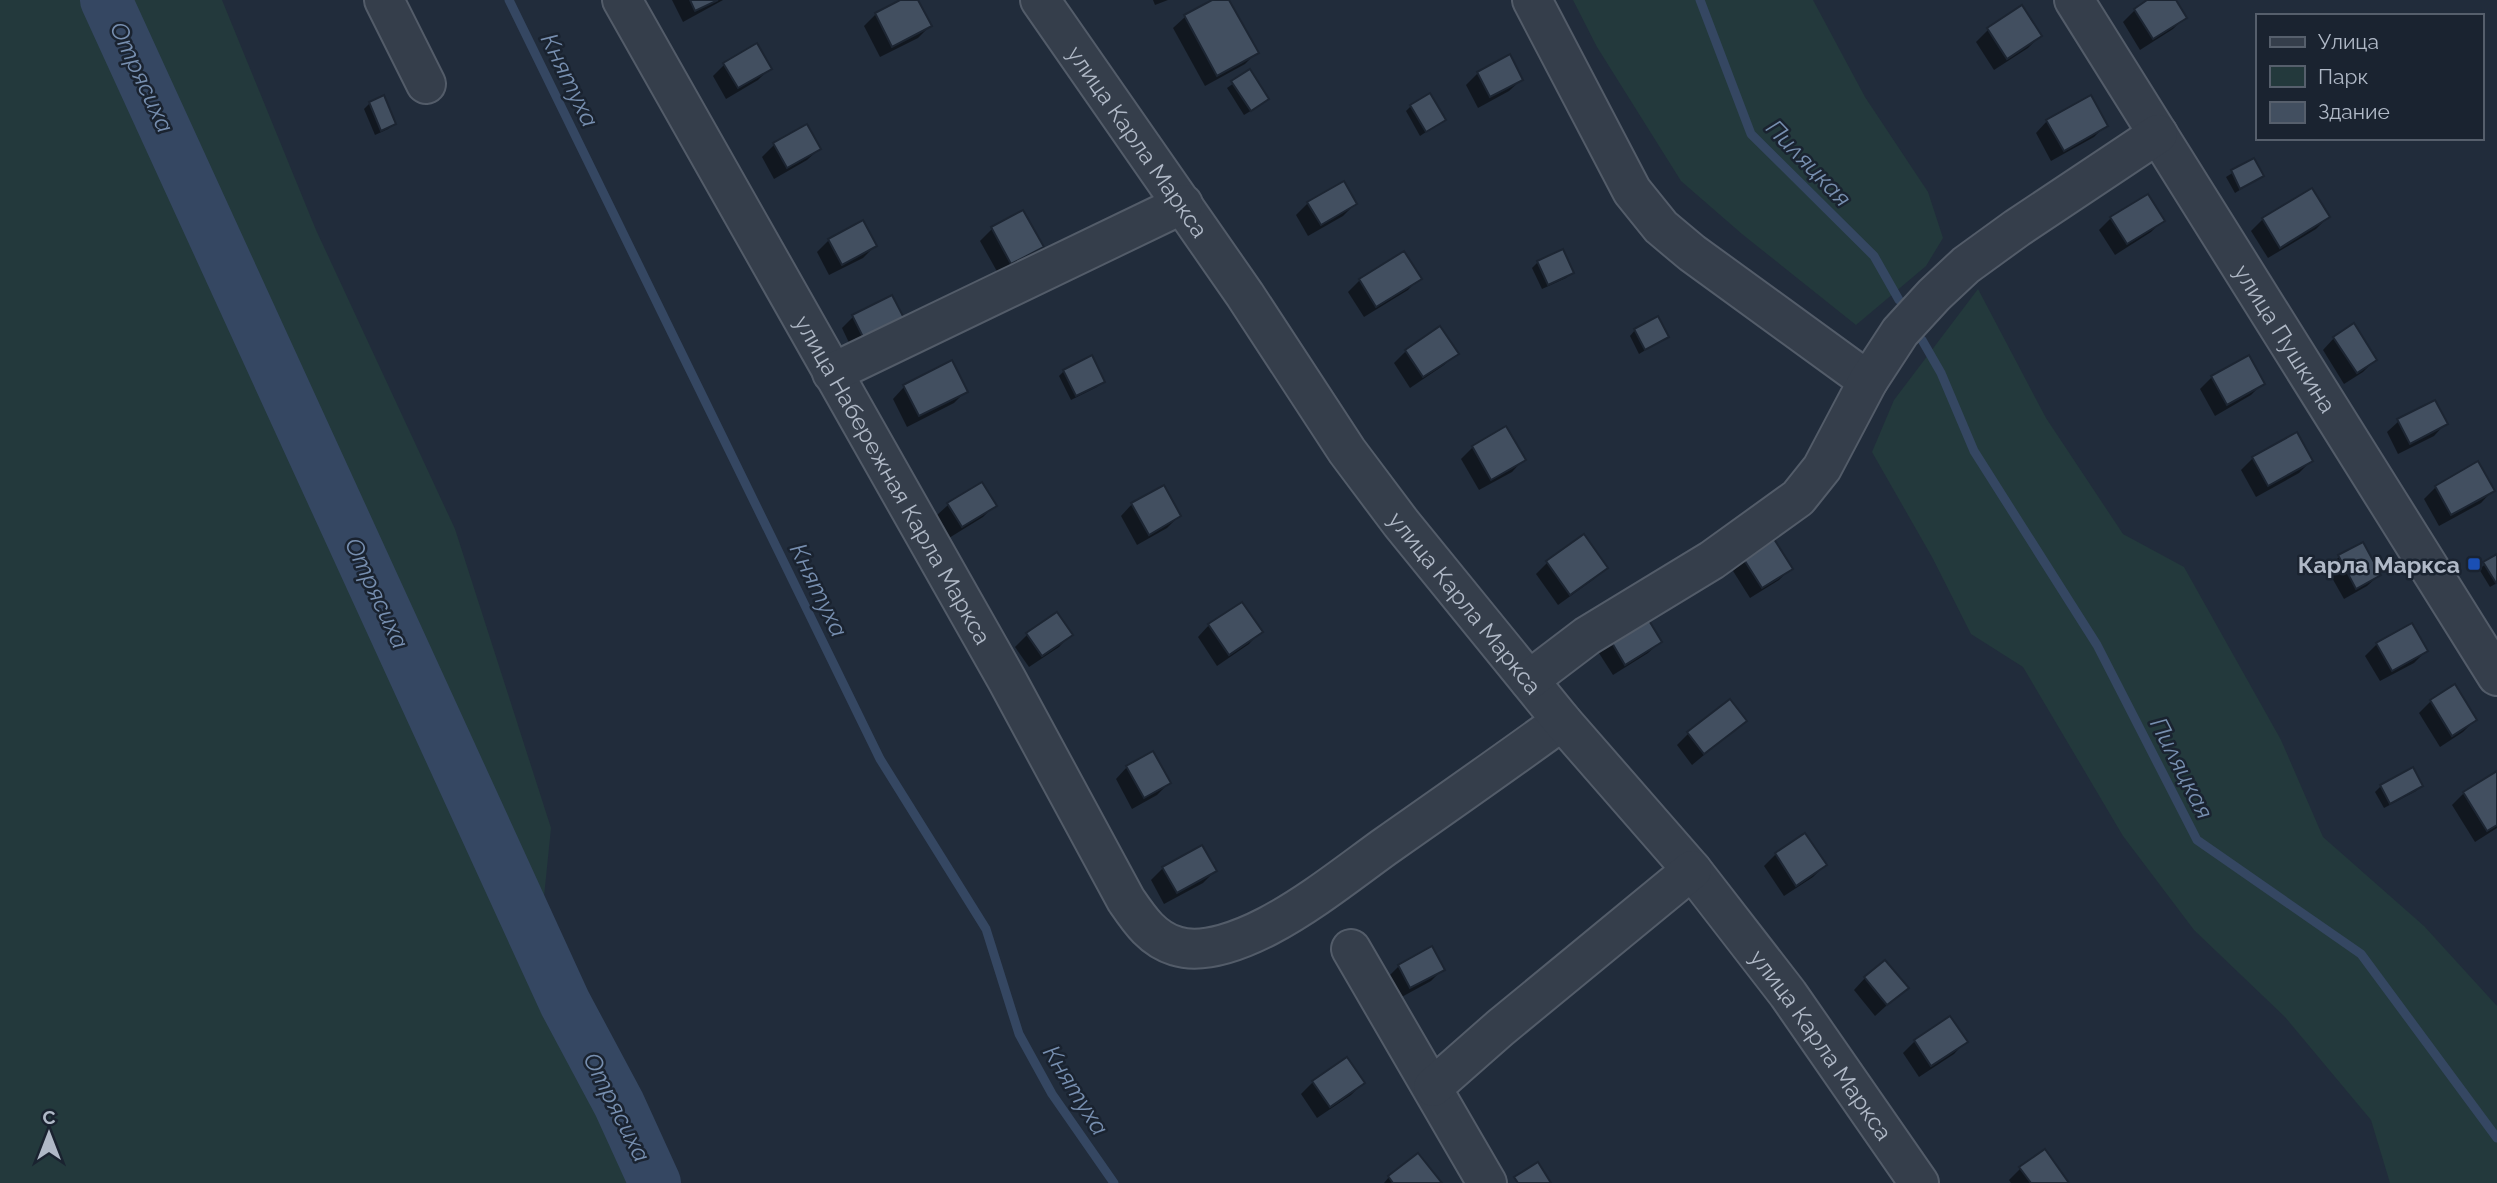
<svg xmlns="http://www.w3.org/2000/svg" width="2497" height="1183" viewBox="0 0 2497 1183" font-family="Raleway,sans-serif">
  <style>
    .green { fill: #23393c }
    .shadow { fill: #0007 }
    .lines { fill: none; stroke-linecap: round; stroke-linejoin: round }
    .stream { stroke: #354762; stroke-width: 9 }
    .river { stroke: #354762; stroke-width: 52 }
    .building { fill: #424f60; stroke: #1c2532; stroke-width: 2 }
    .minor-casing { stroke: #535c69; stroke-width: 42 }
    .minor { stroke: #353e4b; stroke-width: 38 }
    .transit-dot { fill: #1a4fb4; stroke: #1a2330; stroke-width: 2.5 }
    .labels { text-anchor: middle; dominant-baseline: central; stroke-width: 5; stroke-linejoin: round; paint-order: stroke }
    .street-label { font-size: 23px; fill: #b0b9c7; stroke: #1a2330 }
    .poi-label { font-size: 23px; font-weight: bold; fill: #b0b9c7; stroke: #1a2330; text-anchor: end }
    .water-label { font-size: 24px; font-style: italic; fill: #778fb0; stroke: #1a2330 }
  </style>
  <rect width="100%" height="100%" fill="#212c3b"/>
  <g class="green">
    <polygon points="0,0 222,0 316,230 455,529 551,828 539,946 565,1003 633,1183 0,1183"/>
    <polygon points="1573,0 1813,0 1865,97 1928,192 1943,238 1926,266 1856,325 1742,234 1681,181 1597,47"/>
    <polygon points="1978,289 2046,418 2123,534 2184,567 2281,740 2323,837 2424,926 2497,1006 2497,1183 2390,1183 2371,1120 2285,1017 2194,930 2123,836 2023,667 1971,634 1932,557 1872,452 1894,400"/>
  </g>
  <g class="shadow">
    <polygon points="672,0 723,0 683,22"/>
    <polygon points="904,0 916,0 930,26 918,38 880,57 864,26 876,14"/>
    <polygon points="1153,0 1168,0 1155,5"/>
    <polygon points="1215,0 1227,0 1256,53 1245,64 1205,86 1173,28 1185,17"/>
    <polygon points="2151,0 2174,0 2185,17 2173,29 2140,50 2123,22 2135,10"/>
    <polygon points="2022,8 2040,36 2028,48 1994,70 1976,42 1988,30"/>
    <polygon points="725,64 770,68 758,80 726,99 713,76"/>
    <polygon points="1249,72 1262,104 1244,115 1227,88"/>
    <polygon points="1478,73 1521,80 1509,91 1478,108 1466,85"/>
    <polygon points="370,103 394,124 388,129 375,135 364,109"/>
    <polygon points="1411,106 1444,120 1420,136 1406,111"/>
    <polygon points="2047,121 2106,125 2094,137 2051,161 2036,133"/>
    <polygon points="807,126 819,149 807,160 774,179 762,157 774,145"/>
    <polygon points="2253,160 2262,176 2235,193 2226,177"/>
    <polygon points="1308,203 1355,204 1343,216 1308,236 1296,215"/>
    <polygon points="2328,217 2316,229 2268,258 2251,231 2263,219"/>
    <polygon points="2111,218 2163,220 2151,232 2115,255 2099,230"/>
    <polygon points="862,222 875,246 863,258 829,275 817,252 829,240"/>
    <polygon points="992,229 1041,247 1030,259 999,275 980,241"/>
    <polygon points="1538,262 1572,273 1566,278 1542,289 1532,268"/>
    <polygon points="1419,278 1408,290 1364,317 1348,292 1360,280"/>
    <polygon points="854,316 902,318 852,349 842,328"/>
    <polygon points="1440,329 1456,354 1444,365 1410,388 1394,363 1406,351"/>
    <polygon points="1635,330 1667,337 1639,354 1630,336"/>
    <polygon points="2334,338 2375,360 2363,372 2344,384 2323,350"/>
    <polygon points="1064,371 1103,381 1097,387 1071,400 1059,376"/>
    <polygon points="2212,377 2263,383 2251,395 2215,416 2200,389"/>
    <polygon points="904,387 966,391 954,403 907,427 893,399"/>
    <polygon points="2399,421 2445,424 2434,436 2398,454 2387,432"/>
    <polygon points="2297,434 2311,461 2299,473 2256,497 2241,470 2253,458"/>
    <polygon points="1473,447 1523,460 1512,472 1479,490 1461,459"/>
    <polygon points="2478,464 2492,491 2481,503 2439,526 2424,499 2436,487"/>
    <polygon points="981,484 995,505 983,517 949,538 936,516 948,505"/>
    <polygon points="1132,504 1179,516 1167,528 1137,545 1121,516"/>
    <polygon points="2497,556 2497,583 2490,587 2479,569"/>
    <polygon points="2339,557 2379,575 2367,586 2344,599 2327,569"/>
    <polygon points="1744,560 1791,568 1779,580 1750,598 1733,571"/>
    <polygon points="1547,563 1606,567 1594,579 1558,605 1536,574"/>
    <polygon points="1057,615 1070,635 1059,647 1029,667 1015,647 1027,635"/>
    <polygon points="1209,625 1260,632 1249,644 1217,666 1198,637"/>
    <polygon points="1609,638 1660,642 1648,653 1613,675 1597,650"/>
    <polygon points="2377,644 2426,651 2414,663 2380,681 2365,656"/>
    <polygon points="2431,701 2475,720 2463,732 2440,747 2419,713"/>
    <polygon points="1745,721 1692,765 1677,745 1688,734"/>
    <polygon points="1127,767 1169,783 1157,795 1132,809 1116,779"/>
    <polygon points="2412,769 2421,786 2416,791 2384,808 2375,792 2381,786"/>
    <polygon points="2497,773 2497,828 2475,842 2452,805 2464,793"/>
    <polygon points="1805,835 1825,865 1813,877 1784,896 1764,866 1776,854"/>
    <polygon points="1163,868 1215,871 1203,883 1164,904 1151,880"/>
    <polygon points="1432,948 1443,969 1431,981 1398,999 1387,978 1399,966"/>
    <polygon points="1865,978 1906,988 1875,1016 1854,990"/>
    <polygon points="1950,1018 1965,1042 1954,1054 1919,1077 1903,1053 1915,1041"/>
    <polygon points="1346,1059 1363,1083 1351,1095 1317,1118 1301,1094 1313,1082"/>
    <polygon points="2021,1168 2067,1183 2011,1183 2009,1180"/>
    <polygon points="1389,1177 1440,1183 1384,1183"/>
  </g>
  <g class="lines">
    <g class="stream">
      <polyline points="509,0 880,759 986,929 1019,1034 1052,1094 1114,1183"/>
      <polyline points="1700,0 1751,134 1874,256 1899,300"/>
      <polyline points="1922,340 1941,373 1974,451 2097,645 2197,840 2361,954 2497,1138"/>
    </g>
    <polyline class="river" points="106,0 565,1003 619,1104 655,1183"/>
  </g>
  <g class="building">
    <polygon points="690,0 718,0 695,11"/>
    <polygon points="900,0 918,0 932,26 892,47 875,13"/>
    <polygon points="1212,0 1229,0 1259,53 1217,76 1184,15"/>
    <polygon points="2147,0 2176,0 2187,18 2153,39 2134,9"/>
    <polygon points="2022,5 2042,36 2007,59 1987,28"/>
    <polygon points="757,43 772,69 738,88 723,63"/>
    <polygon points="1510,54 1523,80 1490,97 1477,72"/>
    <polygon points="1250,69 1269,99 1251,111 1231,81"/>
    <polygon points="1430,93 1446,120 1426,132 1410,105"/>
    <polygon points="384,95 396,124 381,131 369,102"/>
    <polygon points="2091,95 2108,126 2064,151 2046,120"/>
    <polygon points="807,124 821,149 787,168 773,143"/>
    <polygon points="2254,158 2264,176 2240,189 2231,170"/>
    <polygon points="1344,181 1357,204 1321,225 1307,202"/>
    <polygon points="2312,188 2330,217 2280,248 2262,218"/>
    <polygon points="2148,194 2165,221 2127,244 2110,217"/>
    <polygon points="1023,210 1044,247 1011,264 991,227"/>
    <polygon points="863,220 877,246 842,265 828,239"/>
    <polygon points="1563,249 1574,273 1548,285 1537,261"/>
    <polygon points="1404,251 1422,279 1376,307 1359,279"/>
    <polygon points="892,295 904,318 864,339 852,315"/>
    <polygon points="1658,316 1669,337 1645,350 1634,329"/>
    <polygon points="2354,323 2377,360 2357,373 2333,337"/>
    <polygon points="1440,326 1459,354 1423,377 1405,350"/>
    <polygon points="1092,355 1105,382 1076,396 1063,370"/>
    <polygon points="2249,355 2265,384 2227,405 2211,376"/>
    <polygon points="952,360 968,392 919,416 903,385"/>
    <polygon points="2435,400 2448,424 2410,444 2397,419"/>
    <polygon points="1506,426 1526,460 1491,480 1472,446"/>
    <polygon points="2297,432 2313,461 2268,486 2252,457"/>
    <polygon points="2478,461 2495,491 2451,515 2435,486"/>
    <polygon points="982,482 997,506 962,527 947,503"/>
    <polygon points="1164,485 1181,516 1149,535 1131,503"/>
    <polygon points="1584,534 1608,568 1570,595 1546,561"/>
    <polygon points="1774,539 1793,569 1762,588 1743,558"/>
    <polygon points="2363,542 2381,575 2356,589 2338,555"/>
    <polygon points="2497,554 2497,582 2496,583 2483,562"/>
    <polygon points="1242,602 1263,632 1229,655 1208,624"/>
    <polygon points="1057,612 1073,635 1042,656 1026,633"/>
    <polygon points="1645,614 1662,642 1625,665 1608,636"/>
    <polygon points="2412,623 2428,651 2392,671 2376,643"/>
    <polygon points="2455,684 2477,720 2452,736 2430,700"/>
    <polygon points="1730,699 1747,721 1704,754 1687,732"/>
    <polygon points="1153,751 1171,783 1144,798 1126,766"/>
    <polygon points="2413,767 2423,786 2390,804 2380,785"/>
    <polygon points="2497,771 2497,825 2487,831 2463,792"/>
    <polygon points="1805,833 1827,865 1796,886 1775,853"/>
    <polygon points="1202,845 1217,871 1177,893 1162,867"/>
    <polygon points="1432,946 1445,970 1410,988 1398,965"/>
    <polygon points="1885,960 1909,988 1887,1005 1864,977"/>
    <polygon points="1950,1016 1968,1042 1931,1066 1914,1040"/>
    <polygon points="1347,1057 1365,1083 1330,1107 1312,1081"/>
    <polygon points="2045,1149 2069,1183 2031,1183 2019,1167"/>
    <polygon points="1418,1153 1442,1183 1393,1183 1388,1176"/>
    <polygon points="1538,1162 1551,1183 1518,1183 1514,1177"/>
  </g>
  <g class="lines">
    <defs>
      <g id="minor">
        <polyline points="384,0 426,84"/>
        <path id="s1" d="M622 0 1007 680 1126 900C1139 919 1152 939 1176 946 1204 955 1243 939 1268 926 1308 905 1346 875 1383 848 1443 806 1503 764 1562 721"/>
        <path id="s2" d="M1040 0 1245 295 1347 451 1401 523 1562 721 1692 870 1788 994 1919 1183"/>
        <polyline points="1532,0 1632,191 1661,227 1692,253 1868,381"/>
        <path id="s3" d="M2074 0 2497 676"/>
        <polyline points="832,373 1183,204"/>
        <polyline points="1529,680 1587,636 1712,560 1798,498 1822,468 1868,381 1900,332 1934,295 1966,265 2017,228 2158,134"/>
        <polyline points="1351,949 1487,1183"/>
        <polyline points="1433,1087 1500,1028 1692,870"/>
      </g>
    </defs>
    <use href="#minor" class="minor-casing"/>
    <use href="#minor" class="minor"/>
  </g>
  <rect class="transit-dot" x="2467" y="557" width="14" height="14" rx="3.5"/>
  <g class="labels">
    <g class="street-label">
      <text stroke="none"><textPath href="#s2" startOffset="172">улица Карла Маркса</textPath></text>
      <text stroke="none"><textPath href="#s3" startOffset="399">улица Пушкина</textPath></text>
      <text stroke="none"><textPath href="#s1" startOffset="551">улица Набережная Карла Маркса</textPath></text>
      <text stroke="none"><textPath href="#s2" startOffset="738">улица Карла Маркса</textPath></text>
      <text stroke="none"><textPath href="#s2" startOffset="1306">улица Карла Маркса</textPath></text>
    </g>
    <g class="poi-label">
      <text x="2460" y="564">Карла Маркса</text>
    </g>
    <g class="water-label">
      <text transform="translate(142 77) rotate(65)">Отрясиха</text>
      <text transform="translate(570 80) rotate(64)">Княтуха</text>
      <text transform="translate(1809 163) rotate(46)">Пиляцкая</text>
      <text transform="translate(819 590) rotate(64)">Княтуха</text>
      <text transform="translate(377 593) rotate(65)">Отрясиха</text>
      <text transform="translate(2182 768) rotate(63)">Пиляцкая</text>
      <text transform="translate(1076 1090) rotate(58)">Княтуха</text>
      <text transform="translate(617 1107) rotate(63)">Отрясиха</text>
    </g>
  </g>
  <rect x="2256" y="14" width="228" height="126" fill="#1a2330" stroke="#565f6c" stroke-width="2"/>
  <rect x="2270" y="37" width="35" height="10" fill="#353e4b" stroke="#565f6c" stroke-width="2"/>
  <text x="2318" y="49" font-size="21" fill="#b0b9c7">Улица</text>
  <rect x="2270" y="66" width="35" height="21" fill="#23393c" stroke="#565f6c" stroke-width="2"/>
  <text x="2318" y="84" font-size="21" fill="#b0b9c7">Парк</text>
  <rect x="2270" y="102" width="35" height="21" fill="#424f60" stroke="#565f6c" stroke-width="2"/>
  <text x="2318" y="119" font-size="21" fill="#b0b9c7">Здание</text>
  <g transform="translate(49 1134)" stroke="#1a2330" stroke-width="5" paint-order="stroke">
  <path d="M0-5L12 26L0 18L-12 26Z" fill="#b0b9c7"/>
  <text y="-10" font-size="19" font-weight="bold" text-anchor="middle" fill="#b0b9c7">С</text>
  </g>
</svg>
